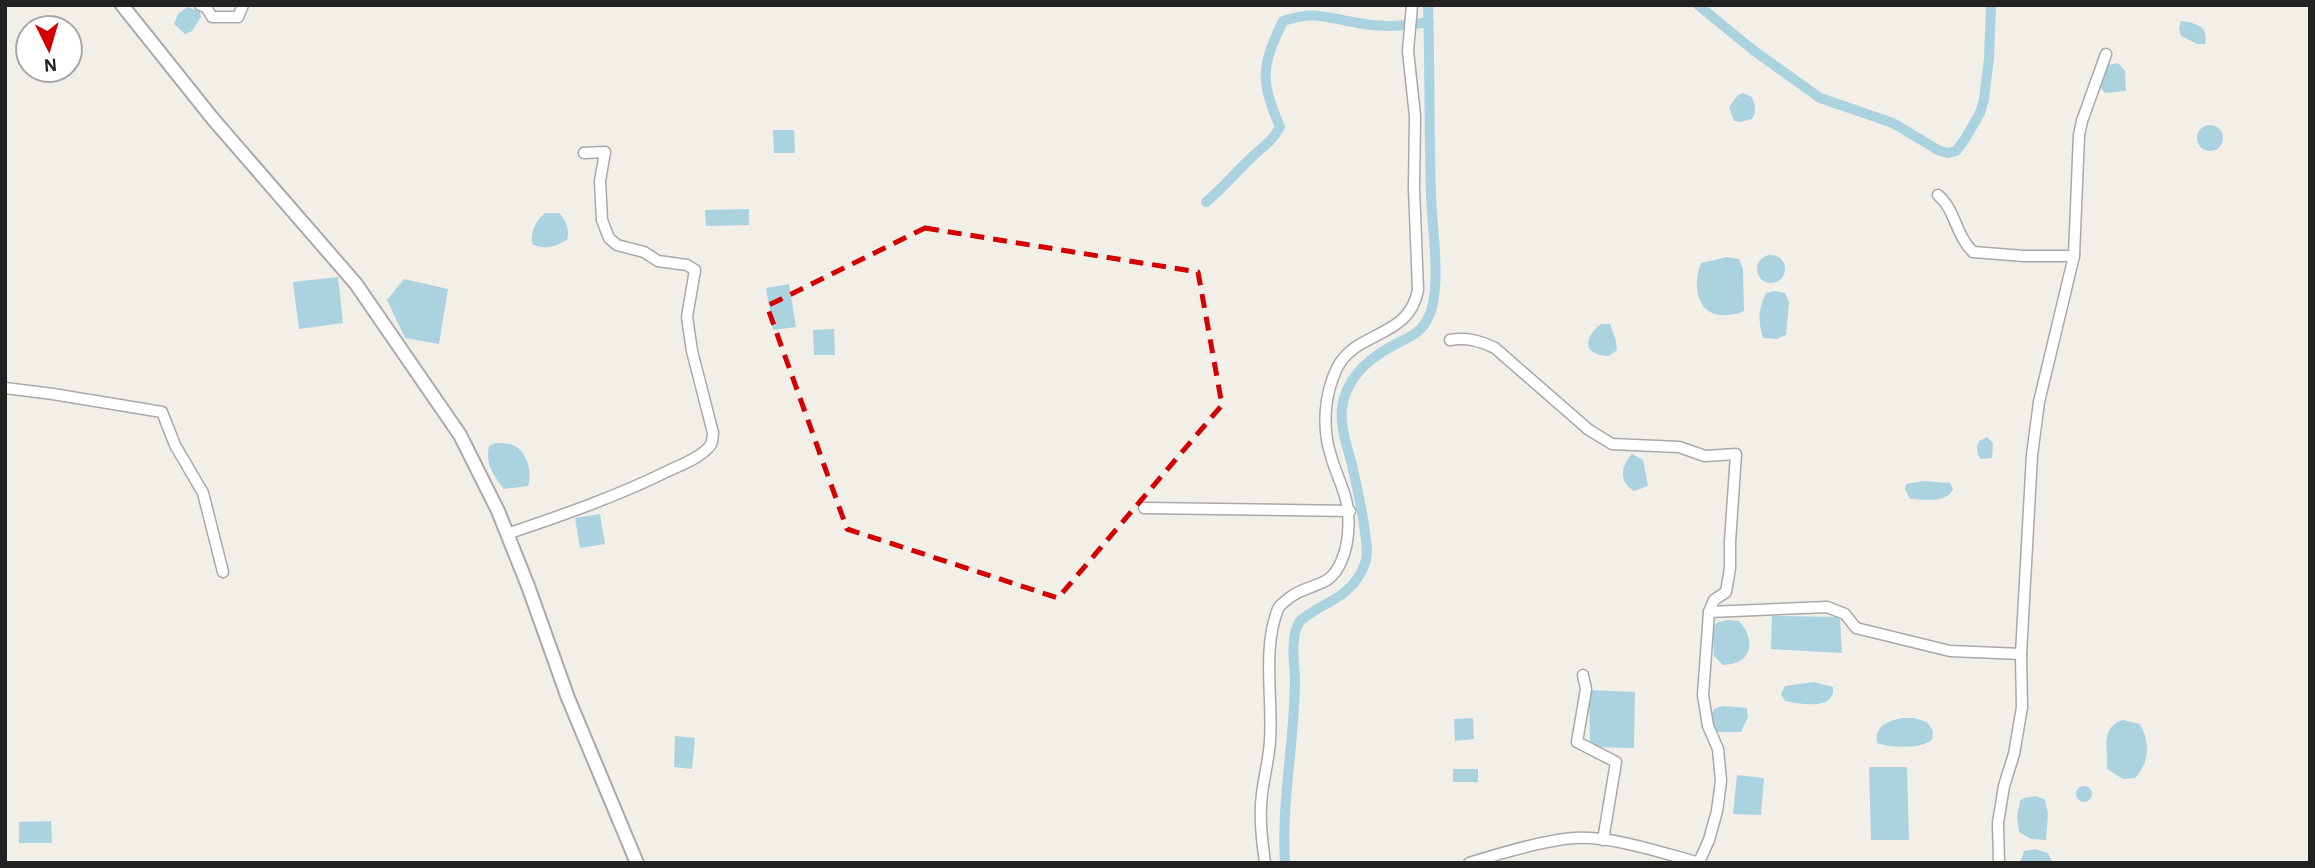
<svg xmlns="http://www.w3.org/2000/svg" width="2315" height="868" viewBox="0 0 2315 868" font-family="'Alegreya Sans',sans-serif">
  <style>
    .water { fill: #aad3df }
    .lines { fill: none; stroke-linecap: round; stroke-linejoin: round }
    .canal { stroke: #aad3df; stroke-width: 10 }
    .minor-casing { stroke: #a9a9a9; stroke-width: 13 }
    .tertiary-casing { stroke: #a9a9a9; stroke-width: 16 }
    .minor { stroke: #fff; stroke-width: 10 }
    .tertiary { stroke: #fff; stroke-width: 12 }
    .marked { fill: none; stroke: #d40000; stroke-width: 5; stroke-dasharray: 14 9; stroke-linejoin: round }
  </style>
  <rect width="100%" height="100%" fill="#f2efe9"/>
  <g class="water">
    <polygon points="188,7 200,12 201,17 192,31 185,34 174,24 178,14"/>
    <path d="M2181 21C2196 23 2209 26 2205 44H2197L2181 36 2179 29Z"/>
    <polygon points="2118,63 2125,71 2126,91 2105,93 2100,87 2103,66"/>
    <path d="M1743 93 1752 97C1755 105 1757 111 1752 119L1740 122 1734 121 1729 107 1738 95Z"/>
    <circle cx="2210" cy="138" r="13"/>
    <polygon points="773,130 794,130 795,153 774,153"/>
    <polygon points="749,209 749,225 706,226 705,210"/>
    <path d="M545 213H559C566 220 570 230 567 240 555 247 544 250 532 244 531 230 535 222 545 213Z"/>
    <circle cx="1771" cy="269" r="14"/>
    <path d="M1727 257 1739 259 1743 269 1744 311C1738 314 1734 314 1728 315 1697 318 1692 287 1701 263Z"/>
    <polygon points="338,277 343,323 299,329 293,282"/>
    <polygon points="404,279 448,289 439,344 405,338 387,300"/>
    <polygon points="789,284 796,327 773,330 766,288"/>
    <path d="M1774 291 1785 293 1789 302 1786 335 1777 339 1763 338C1758 322 1758 309 1766 293Z"/>
    <path d="M1601 324H1610L1616 341 1617 350 1609 356C1583 355 1582 339 1601 324Z"/>
    <polygon points="834,329 835,355 814,355 813,330"/>
    <path d="M1987 437 1993 443 1992 458 1980 459C1977 453 1976 447 1979 441Z"/>
    <path d="M496 443C500 443 509 443 513 445 527 451 533 473 528 486L504 489C493 475 485 464 489 446Z"/>
    <path d="M1632 454 1643 460 1648 486 1634 491C1618 482 1621 465 1632 454Z"/>
    <path d="M1923 481 1950 483 1953 489C1947 504 1924 499 1910 499L1905 489 1906 484Z"/>
    <polygon points="600,514 605,544 580,548 575,518"/>
    <polygon points="1772,616 1840,617 1842,653 1771,649"/>
    <path d="M1728 620 1739 621C1756 640 1753 664 1723 665L1714 656 1713 627 1718 622Z"/>
    <path d="M1814 682 1833 687C1836 711 1799 704 1785 701L1781 694 1785 686Z"/>
    <polygon points="1589,690 1635,692 1634,748 1590,747"/>
    <path d="M1722 706 1747 708 1748 717 1741 732H1718C1712 725 1710 718 1714 709Z"/>
    <polygon points="1473,718 1474,739 1455,741 1454,719"/>
    <path d="M1902 718H1914L1927 722 1933 731 1932 740C1920 749 1891 748 1877 743 1874 726 1888 721 1902 718Z"/>
    <path d="M2123 720 2140 724C2150 742 2150 762 2135 778L2123 779 2107 769C2108 748 2100 727 2123 720Z"/>
    <polygon points="675,736 695,738 692,769 674,767"/>
    <polygon points="1869,767 1907,767 1909,840 1871,840"/>
    <rect x="1453" y="769" width="25" height="13"/>
    <polygon points="1737,775 1764,778 1761,815 1733,814"/>
    <circle cx="2084" cy="794" r="8"/>
    <polygon points="2036,796 2045,800 2048,813 2046,840 2031,839 2019,832 2017,817 2020,801 2024,798"/>
    <polygon points="51,821 52,843 19,843 19,822"/>
    <polygon points="2035,849 2048,853 2053,863 2020,863 2024,851"/>
  </g>
  <g class="lines">
    <g class="canal">
      <polyline points="1698,5 1753,50 1820,98 1893,123 1938,150 1948,153 1956,151 1965,139 1980,113 1984,99 1989,58 1991,5"/>
      <path d="M1206 202C1222 189 1235 173 1250 159 1263 146 1270 144 1280 127 1260 80 1261 67 1283 21 1317 10 1325 18 1358 23 1382 28 1404 26 1429 22"/>
      <path d="M1285 863C1281 801 1295 740 1295 678 1294 662 1290 636 1300 621 1305 616 1311 613 1317 609 1338 598 1357 588 1365 563 1369 553 1366 542 1365 532 1362 509 1357 487 1352 465 1347 446 1340 427 1342 408 1346 378 1369 358 1394 345 1409 337 1422 333 1429 316 1442 287 1432 228 1431 195 1429 132 1430 69 1428 5"/>
    </g>
    <defs>
      <g id="minor">
        <polyline points="200,5 206,7 212,17 238,17 243,5"/>
        <path d="M1938 195C1955 209 1956 236 1973 252L2024 256H2074"/>
        <path d="M1450 340C1467 337 1480 341 1495 348L1589 430 1612 444 1679 447 1705 456 1736 454 1730 542V568L1726 592 1714 600 1709 612 1703 695 1708 726 1718 749 1721 781 1717 811 1709 840 1699 862"/>
        <polyline points="5,388 53,394 162,412 175,445 203,493 223,572"/>
        <polyline points="1144,508 1350,511"/>
        <path d="M507 534C563 515 618 496 670 470 683 464 699 458 708 448 713 444 712 440 713 433L692 351 687 317 695 270 687 265 658 261 644 252 617 245 609 238 602 220 600 181 605 152 584 153"/>
        <polyline points="1709,612 1827,607 1845,614 1856,628 1950,651 2021,654"/>
        <polyline points="1583,675 1586,689 1577,742 1616,762 1603,840"/>
        <path d="M1265 863C1262 840 1259 817 1262 794 1264 776 1269 759 1270 741 1273 700 1262 648 1278 609 1280 604 1285 602 1289 598 1300 589 1315 587 1327 580 1341 571 1347 548 1348 533 1351 497 1340 487 1331 456 1322 428 1324 395 1337 368 1356 330 1409 339 1418 290L1414 188 1415 116 1408 51 1412 5"/>
        <path d="M1469 863C1498 854 1545 840 1574 838 1614 836 1662 853 1700 863"/>
        <polyline points="1999,863 1998,823 2004,786 2014,754 2022,707 2021,654 2032,455 2039,402 2074,256 2079,135 2082,121 2106,54"/>
      </g>
      <polyline id="tertiary" points="122,5 213,119 356,284 460,435 498,511 528,586 568,698 637,863"/>
    </defs>
    <use href="#minor" class="minor-casing"/>
    <use href="#tertiary" class="tertiary-casing"/>
    <use href="#minor" class="minor"/>
    <use href="#tertiary" class="tertiary"/>
  </g>
  <path class="marked" d="M925 228 1198 272 1222 405 1058 598 847 529 767 306Z"/>
  <rect width="2315" height="868" fill="none" stroke="#222222" stroke-width="14"/>
  <g transform="translate(49 49) rotate(175)"><circle r="33" fill="#ffffff" stroke="#a7a7a7" stroke-width="2"/>
  <path d="M0-5L12 26L0 18L-12 26Z" fill="#d40000"/>
  <text y="-10" font-size="19" font-weight="bold" text-anchor="middle" fill="#222222">N</text>
  </g>
</svg>
